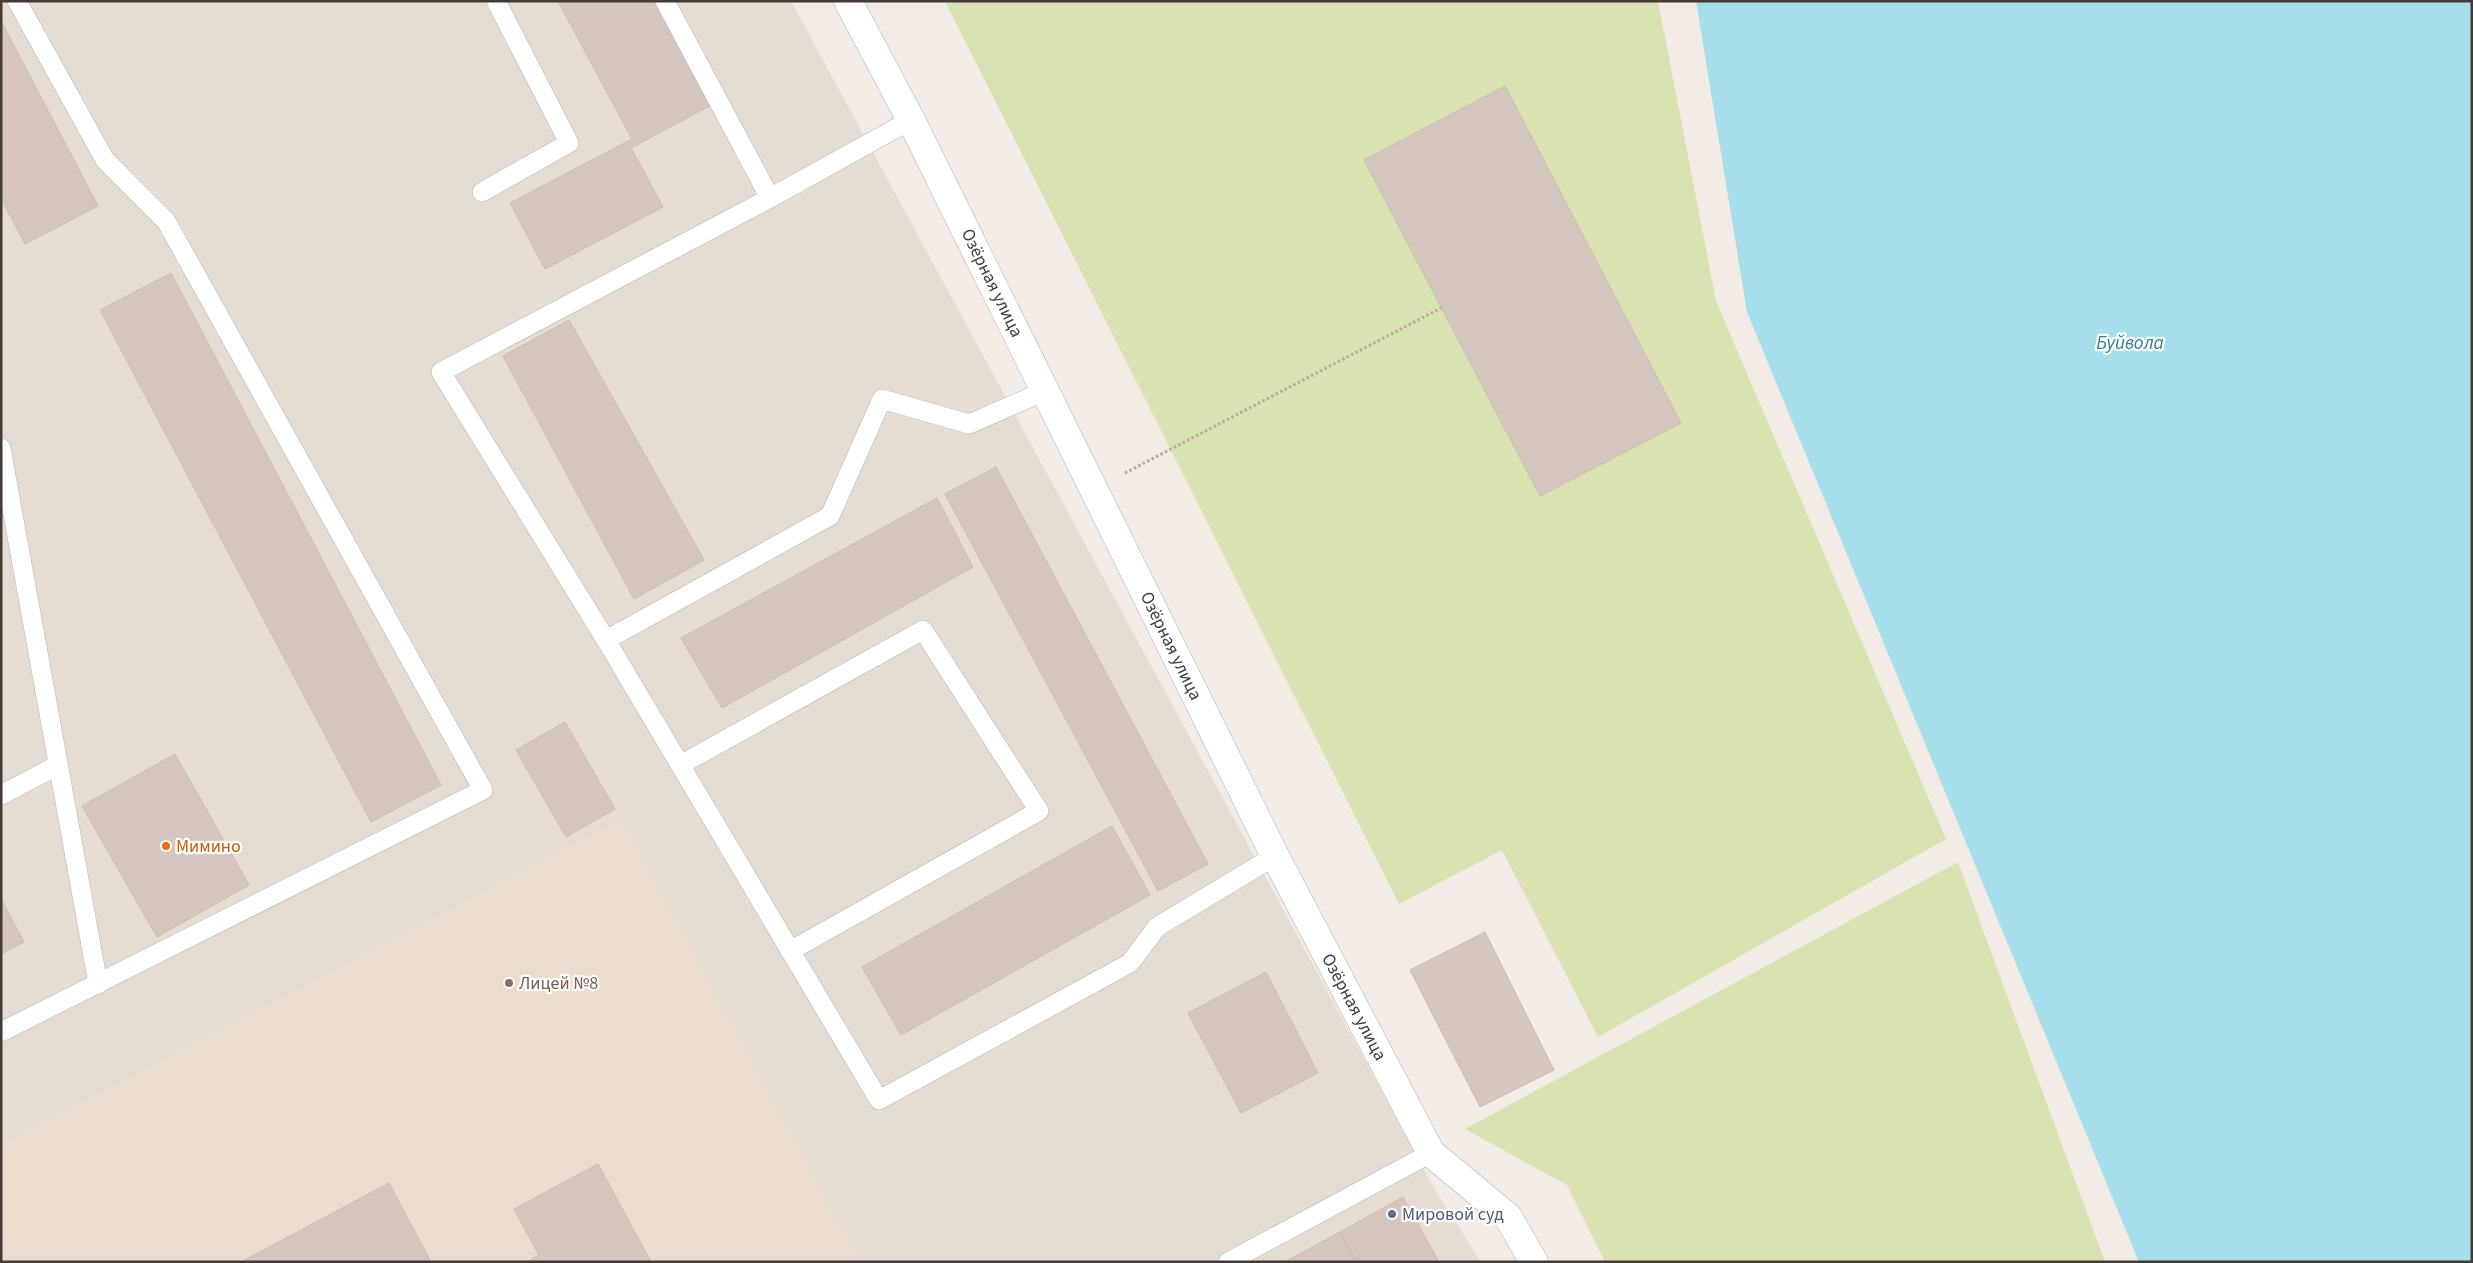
<svg xmlns="http://www.w3.org/2000/svg" width="2473" height="1263" viewBox="0 0 2473 1263" font-family="'Source Sans 3',sans-serif">
  <style>
    .residential { fill: #e5dcd4 }
    .education { fill: #eaddd0 }
    .green { fill: #d8e3b1 }
    .water { fill: #a6deeb }
    .building { fill: #d5c7bf; stroke: #cdbbb0 }
    .lines { fill: none; stroke-linecap: round; stroke-linejoin: round }
    .lane-casing { stroke: #bcb1a9; stroke-width: 20 }
    .street-casing { stroke: #bcb1a9; stroke-width: 29 }
    .path { stroke: #bda99b; stroke-width: 3; stroke-dasharray: 2.5 2.5; stroke-linecap: butt }
    .lane { stroke: #fff; stroke-width: 19 }
    .street { stroke: #fff; stroke-width: 28 }
    .food-dot { fill: #e8710a; stroke: #fff; stroke-width: 2 }
    .education-dot { fill: #8d6e63; stroke: #fff; stroke-width: 2 }
    .service-dot { fill: #5c6f8a; stroke: #fff; stroke-width: 2 }
    .labels { text-anchor: middle; dominant-baseline: central; stroke-width: 4.5; stroke-linejoin: round; paint-order: stroke }
    .street-label { font-size: 18px; fill: #443b36; stroke: #fff }
    .food-label { font-size: 18px; fill: #c56008; stroke: #fff; text-anchor: start }
    .education-label { font-size: 18px; fill: #785e54; stroke: #fff; text-anchor: start }
    .service-label { font-size: 18px; fill: #4e5e75; stroke: #fff; text-anchor: start }
    .water-label { font-size: 19px; font-style: italic; fill: #317f91; stroke: #fff }
  </style>
  <rect width="100%" height="100%" fill="#f2ebe6"/>
  <polygon class="residential" points="1,1 791,1 1435,1190 1481,1262 1,1262"/>
  <polygon class="education" points="620,820 858,1262 1,1262 1,1145"/>
  <g class="green">
    <polygon points="945,1 1658,1 1716,301 1946,839 1598,1037 1502,850 1399,904"/>
    <polygon points="1958,862 2105,1262 1605,1262 1567,1185 1465,1129"/>
  </g>
  <polygon class="water" points="1696,1 2472,1 2472,1262 2139,1262 1747,312"/>
  <g class="building">
    <polygon points="558,1 658,1 713,104 631,148 663,207 545,269 510,203 632,139"/>
    <polygon points="1,21 98,206 25,244 1,198"/>
    <polygon points="1505,86 1681,423 1540,496 1364,160"/>
    <polygon points="171,273 441,785 371,822 100,310"/>
    <polygon points="569,320 704,560 634,599 503,356"/>
    <polygon points="996,467 1208,864 1158,891 945,494"/>
    <polygon points="937,498 973,567 722,708 681,638"/>
    <polygon points="565,722 615,809 566,837 516,750"/>
    <polygon points="175,754 249,885 157,937 82,806"/>
    <polygon points="1112,826 1150,895 901,1035 862,967"/>
    <polygon points="1,899 24,942 1,954"/>
    <polygon points="1485,932 1554,1070 1480,1107 1410,970"/>
    <polygon points="1266,972 1318,1073 1241,1113 1188,1013"/>
    <polygon points="598,1164 651,1262 527,1262 539,1255 514,1209"/>
    <polygon points="389,1183 431,1262 241,1262"/>
    <polygon points="1403,1197 1439,1262 1356,1262 1340,1232"/>
    <polygon points="1340,1232 1356,1262 1285,1262"/>
  </g>
  <g class="lines">
    <defs>
      <g id="lane">
        <polyline points="665,1 770,198"/>
        <polyline points="482,192 569,143 496,1"/>
        <polyline points="1045,391 969,424 882,399 830,516 606,640 879,1100 1130,963 1157,927 1275,856"/>
        <polyline points="1,448 98,984"/>
        <polyline points="606,640 441,372 770,198 911,120"/>
        <polyline points="680,765 923,630 1039,811 790,951"/>
        <polyline points="1,795 58,765"/>
        <polyline points="1,1032 483,790 166,221 105,160 17,1"/>
        <polyline points="1228,1262 1431,1153"/>
      </g>
      <polyline id="street" points="848,1 911,120 1275,856 1431,1153 1508,1217 1534,1262"/>
    </defs>
    <use href="#lane" class="lane-casing"/>
    <use href="#street" class="street-casing"/>
    <polyline class="path" points="1125,473 1441,308"/>
    <use href="#lane" class="lane"/>
    <use href="#street" class="street"/>
  </g>
  <circle class="food-dot" cx="166" cy="846" r="5"/>
  <circle class="education-dot" cx="509" cy="983" r="5"/>
  <circle class="service-dot" cx="1392" cy="1214" r="5"/>
  <g class="labels">
    <g class="street-label">
      <text transform="translate(992 283) rotate(64)">Озёрная улица</text>
      <text transform="translate(1171 646) rotate(64)">Озёрная улица</text>
      <text transform="translate(1354 1007) rotate(62)">Озёрная улица</text>
    </g>
    <g class="food-label">
      <text x="176" y="846">Мимино</text>
    </g>
    <g class="education-label">
      <text x="519" y="983">Лицей №8</text>
    </g>
    <g class="service-label">
      <text x="1402" y="1214">Мировой суд</text>
    </g>
    <g class="water-label">
      <text x="2130" y="343">Буйвола</text>
    </g>
  </g>
  <rect width="2473" height="1263" fill="none" stroke="#443b36" stroke-width="5"/>
</svg>
